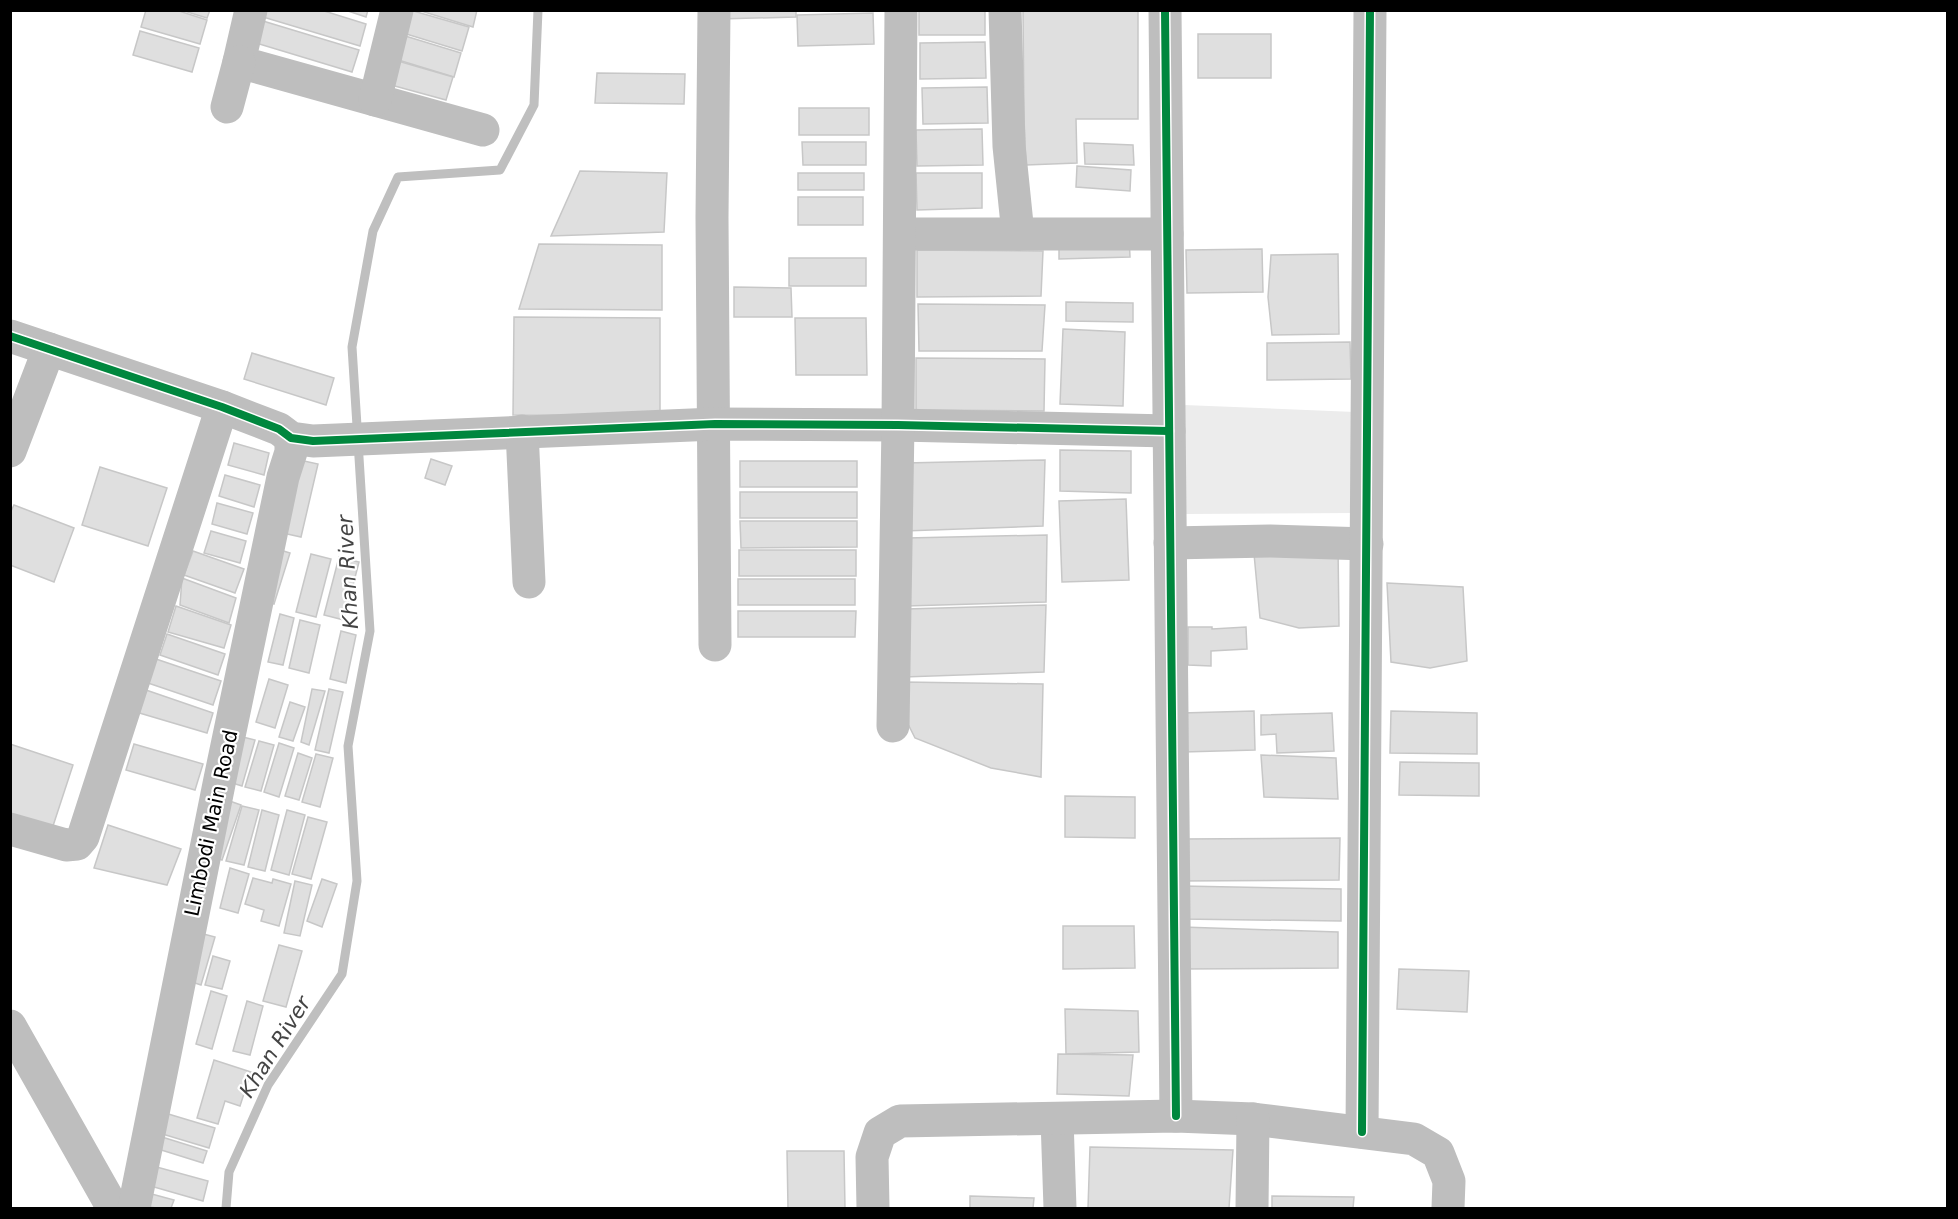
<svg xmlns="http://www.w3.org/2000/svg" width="1958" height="1219" viewBox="0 0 1958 1219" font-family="'DejaVu Sans',sans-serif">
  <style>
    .green { fill: #ececec }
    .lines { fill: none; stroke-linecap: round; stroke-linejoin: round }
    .stream { stroke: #bfbfbf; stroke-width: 9 }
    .building { fill: #dfdfdf; stroke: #c7c7c7; stroke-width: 1.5 }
    .street { stroke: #bebebe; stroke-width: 33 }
    .cycleway-casing { stroke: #fff; stroke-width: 11 }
    .cycleway { stroke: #00873e; stroke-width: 8 }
    .labels { text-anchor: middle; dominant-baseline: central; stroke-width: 4.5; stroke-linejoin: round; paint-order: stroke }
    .street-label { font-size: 20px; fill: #000; stroke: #fff }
    .water-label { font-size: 21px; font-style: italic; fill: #444; stroke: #fff }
  </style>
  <rect width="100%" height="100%" fill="#fff"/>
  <polygon class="green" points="1184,405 1355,412 1354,513 1184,514"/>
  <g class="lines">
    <polyline class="stream" points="226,1208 229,1172 268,1085 342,974 357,881 348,746 370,631 352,347 373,231 398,177 500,170 534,105 538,10"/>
  </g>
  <g class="building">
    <polygon points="146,10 176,10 207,20 200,44 141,27"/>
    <polygon points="181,10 210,10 207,18"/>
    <polygon points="265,10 321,10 366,24 360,46 263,17"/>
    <polygon points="345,10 368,10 366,17"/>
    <polygon points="410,10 469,27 462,51 403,33"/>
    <polygon points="418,10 477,10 473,27"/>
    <polygon points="720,10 796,10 796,17 720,19"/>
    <rect x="919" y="10" width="66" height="25"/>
    <polygon points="1023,10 1138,10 1138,119 1076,119 1077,163 1026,165 1024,119"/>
    <polygon points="873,13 874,44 798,46 797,15"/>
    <polygon points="263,21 359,50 352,72 256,43"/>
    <polygon points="140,31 199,48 192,72 133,55"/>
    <rect x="1198" y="34" width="73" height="44"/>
    <polygon points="402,35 461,53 454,77 395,59"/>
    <polygon points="985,42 986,78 920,79 920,43"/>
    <polygon points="398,61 453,77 446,100 391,85"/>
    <polygon points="597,73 685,74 684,104 595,103"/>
    <polygon points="987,87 988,123 923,124 922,88"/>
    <rect x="799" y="108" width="70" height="27"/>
    <polygon points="982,129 983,165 917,166 916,130"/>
    <polygon points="802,142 866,142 866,165 803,165"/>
    <polygon points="1084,143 1133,145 1134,165 1085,164"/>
    <polygon points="1077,166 1131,170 1130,191 1076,187"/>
    <polygon points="580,171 667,173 664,232 551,236"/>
    <rect x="798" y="173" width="66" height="17"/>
    <polygon points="916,173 982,173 982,208 917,210"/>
    <rect x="798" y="197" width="65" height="28"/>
    <polygon points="1129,236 1130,257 1059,259 1059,238"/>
    <polygon points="539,244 662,245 662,310 519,309"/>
    <polygon points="1262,249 1263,292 1187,293 1186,250"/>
    <polygon points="917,250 1043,251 1041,296 917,297"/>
    <polygon points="1338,254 1339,334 1272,335 1268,297 1271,255"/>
    <rect x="789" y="258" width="77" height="28"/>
    <polygon points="734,287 791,288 792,317 734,317"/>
    <polygon points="1066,302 1133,303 1133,322 1066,321"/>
    <polygon points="918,304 1045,305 1042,351 919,351"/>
    <polygon points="514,317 660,318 660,416 513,415"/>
    <polygon points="795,318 866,318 867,375 796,375"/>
    <polygon points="1063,329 1125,332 1123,406 1060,404"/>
    <polygon points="1350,342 1351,379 1267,380 1267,343"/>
    <polygon points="252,353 334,378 326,405 244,379"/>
    <polygon points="916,358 1045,359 1044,411 916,410"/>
    <polygon points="234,443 269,453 264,475 228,465"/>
    <polygon points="1060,450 1131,451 1131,493 1060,491"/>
    <polygon points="295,459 318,464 301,537 278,532"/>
    <polygon points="431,459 452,466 445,485 425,478"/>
    <polygon points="1045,460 1043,526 904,531 905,463"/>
    <rect x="740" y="461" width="117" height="26"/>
    <polygon points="100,467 167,488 148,546 82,525"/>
    <polygon points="225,475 260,485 254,507 219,496"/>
    <rect x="740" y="492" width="117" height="26"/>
    <polygon points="1126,499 1129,580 1062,582 1059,501"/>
    <polygon points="217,503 253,513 247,534 212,524"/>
    <polygon points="14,505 74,528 54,582 10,565 10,513"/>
    <polygon points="740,521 857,521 857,547 741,548"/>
    <polygon points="211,531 246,541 240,563 204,553"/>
    <polygon points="1047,535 1046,602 906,606 907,538"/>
    <polygon points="1253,543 1338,547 1339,626 1299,628 1260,618"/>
    <polygon points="274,548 290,553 274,604 259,599"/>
    <rect x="739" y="550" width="117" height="26"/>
    <polygon points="193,551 244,569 235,593 184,575"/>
    <polygon points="311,554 331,559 316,617 296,612"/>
    <polygon points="339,557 359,562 344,620 324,615"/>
    <polygon points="182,578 236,598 229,623 180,605"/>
    <rect x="738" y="579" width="117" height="26"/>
    <polygon points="1387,583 1463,587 1467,661 1430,668 1391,662"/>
    <polygon points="1046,605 1044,672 904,677 906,609"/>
    <polygon points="176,606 231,625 224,648 168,632"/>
    <polygon points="738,611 856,611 855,637 738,637"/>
    <polygon points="280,614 294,618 283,665 268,662"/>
    <polygon points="300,620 320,625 309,673 289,668"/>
    <polygon points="1188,627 1212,627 1212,629 1246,627 1247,649 1211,651 1211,666 1188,665"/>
    <polygon points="341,631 356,635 346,683 330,679"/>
    <polygon points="167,634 225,654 218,675 160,655"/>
    <polygon points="156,659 221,681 213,705 148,683"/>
    <polygon points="269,679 288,685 275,728 256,722"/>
    <polygon points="904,682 1043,684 1041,777 991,768 915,738 902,712"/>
    <polygon points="312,689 325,691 309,745 301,742"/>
    <polygon points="329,689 343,692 329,753 315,750"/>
    <polygon points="146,690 213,713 207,733 136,712"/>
    <polygon points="290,702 305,707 293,741 279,737"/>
    <polygon points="1254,711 1255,750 1183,752 1182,713"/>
    <polygon points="1391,711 1477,713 1477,754 1390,753"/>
    <polygon points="1332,713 1334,751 1277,753 1276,734 1261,735 1261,715"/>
    <polygon points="239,736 255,740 242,786 226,781"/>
    <polygon points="259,741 274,745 261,791 245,787"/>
    <polygon points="279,743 294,748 279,797 264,792"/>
    <polygon points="10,744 73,765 52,829 10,815"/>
    <polygon points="134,744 203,764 195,790 126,770"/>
    <polygon points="298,753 312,758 299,800 285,796"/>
    <polygon points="316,754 333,758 320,807 302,802"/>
    <polygon points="1261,755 1336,758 1338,799 1264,797"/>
    <polygon points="1400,762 1479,763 1479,796 1399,795"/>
    <polygon points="1065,796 1135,797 1135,838 1065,837"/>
    <polygon points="224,799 241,805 222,860 209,856"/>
    <polygon points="242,806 259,810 244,865 226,861"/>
    <polygon points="262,810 279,815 265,871 248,867"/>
    <polygon points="287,810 305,815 289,875 271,870"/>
    <polygon points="308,817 327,822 311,879 292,874"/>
    <polygon points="108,825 181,849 167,885 94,868"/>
    <polygon points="1340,838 1339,880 1178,881 1180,839"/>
    <polygon points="230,868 249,874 238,913 220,908"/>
    <polygon points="253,878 272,883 273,879 291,884 279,926 261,921 264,910 245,904"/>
    <polygon points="322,879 337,884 322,927 307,921"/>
    <polygon points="295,881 312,885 300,936 284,933"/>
    <polygon points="1182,886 1341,889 1341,921 1181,919"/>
    <polygon points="1063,926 1134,926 1135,968 1063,969"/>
    <polygon points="1182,927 1338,932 1338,968 1182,969"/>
    <polygon points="196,932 215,937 201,985 183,979"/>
    <polygon points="279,945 302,951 286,1007 263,1001"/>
    <polygon points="213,956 230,961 222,989 205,985"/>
    <polygon points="1399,969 1469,971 1467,1012 1397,1009"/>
    <polygon points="211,991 227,996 212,1049 196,1044"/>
    <polygon points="247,1001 263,1006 250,1055 233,1051"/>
    <polygon points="1065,1009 1138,1011 1139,1052 1066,1054"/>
    <polygon points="1058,1054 1133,1055 1129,1096 1057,1094"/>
    <polygon points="214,1060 251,1072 240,1106 225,1101 218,1124 197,1118"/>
    <polygon points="165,1113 215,1128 209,1148 159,1133"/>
    <polygon points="162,1137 207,1151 203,1163 158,1149"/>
    <polygon points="1090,1147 1233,1150 1229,1208 1088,1208"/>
    <polygon points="787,1151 844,1151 845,1208 788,1208"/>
    <polygon points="153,1166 208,1181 203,1201 147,1185"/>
    <polygon points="148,1193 174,1200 171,1208 156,1208 145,1206"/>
    <polygon points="970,1196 1034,1198 1033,1208 970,1208"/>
    <polygon points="1272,1196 1354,1197 1353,1208 1272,1208"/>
  </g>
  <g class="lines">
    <g class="street">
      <polyline points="251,10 239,62 483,130"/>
      <polyline points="714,10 712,217 715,645"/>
      <polyline points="1005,10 1009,146 1018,234"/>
      <polyline points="1165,10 1176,1116"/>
      <polyline points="375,100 397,10"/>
      <polyline points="227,107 239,62"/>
      <polyline points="900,234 1167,234"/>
      <polyline points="10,336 222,407 279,429 291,438 313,441 715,424 898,425 1169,431"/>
      <polyline points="522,431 529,582"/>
      <polyline points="10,451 49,349"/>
      <polyline points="1170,543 1270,541 1367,544"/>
      <polyline points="893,726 898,425 901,10"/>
      <polyline points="10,829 66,845 77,844 83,837 222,407"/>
      <polyline points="10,1026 113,1208"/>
      <polyline points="1057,1119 1060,1208"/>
      <polyline points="1362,1132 1370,10"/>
      <polyline points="134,1208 220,779 283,477 291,452 291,438"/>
      <polyline points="873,1208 872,1157 880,1133 900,1121 1176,1116 1253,1119 1414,1139 1438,1153 1449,1181 1448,1208"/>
      <polyline points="1252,1208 1253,1119"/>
    </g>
    <defs>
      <g id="cycleway">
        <polyline points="1165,10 1176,1116"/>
        <polyline points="10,336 222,407 279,429 291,438 313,441 715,424 898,425 1169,431"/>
        <polyline points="1362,1132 1370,10"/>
      </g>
    </defs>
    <use href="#cycleway" class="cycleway-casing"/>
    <use href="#cycleway" class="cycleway"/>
  </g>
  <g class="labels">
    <g class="street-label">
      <text transform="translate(211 823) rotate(-78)">Limbodi Main Road</text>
    </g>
    <g class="water-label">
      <text transform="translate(348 572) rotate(-93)">Khan River</text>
      <text transform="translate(275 1047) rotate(-58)">Khan River</text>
    </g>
  </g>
  <rect width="1958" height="1219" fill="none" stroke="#000000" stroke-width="24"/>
</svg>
